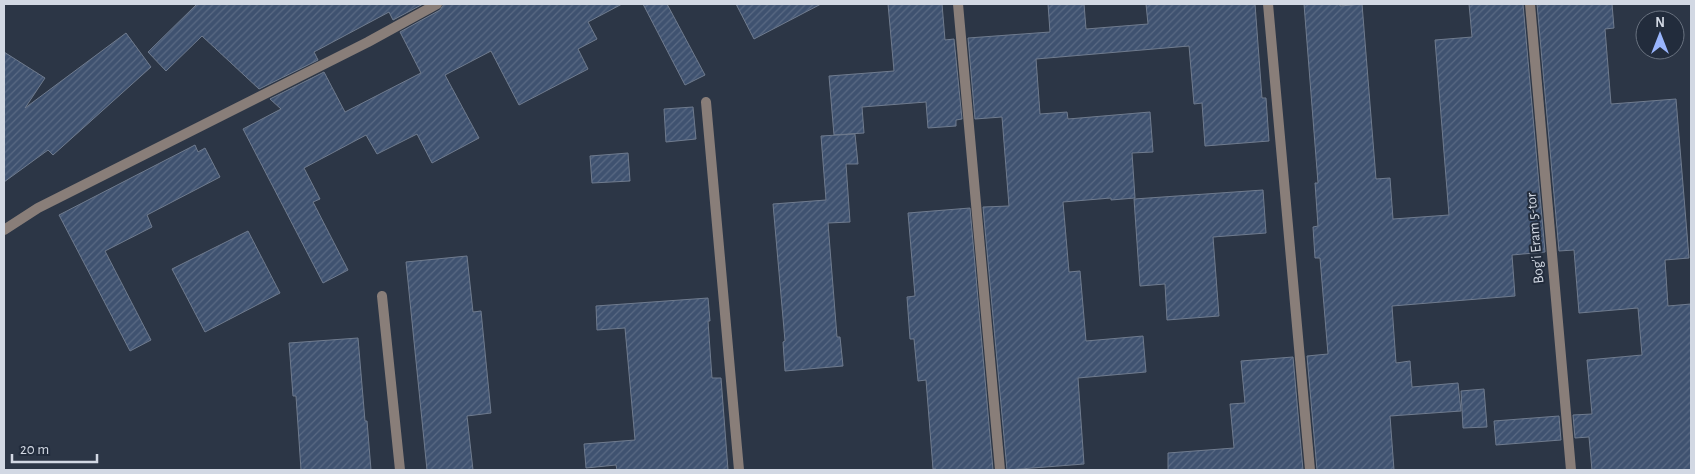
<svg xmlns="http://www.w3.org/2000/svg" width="1695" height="474" viewBox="0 0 1695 474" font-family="'Alegreya Sans',sans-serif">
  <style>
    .building { fill: url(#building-hatch); stroke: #6f7b8e }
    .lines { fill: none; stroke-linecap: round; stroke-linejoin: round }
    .street { stroke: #897e79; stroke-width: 10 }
    .labels { text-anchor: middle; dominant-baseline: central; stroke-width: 4; stroke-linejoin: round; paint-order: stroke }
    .street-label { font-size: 15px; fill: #d2d8e3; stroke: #222c3c }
  </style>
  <defs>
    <pattern id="building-hatch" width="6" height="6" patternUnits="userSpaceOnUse" patternTransform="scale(1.25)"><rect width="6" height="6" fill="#3f5270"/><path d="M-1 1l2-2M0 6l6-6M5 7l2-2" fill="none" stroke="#5a6a84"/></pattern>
  </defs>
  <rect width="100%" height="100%" fill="#2c3646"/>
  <g class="building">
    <polygon points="197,4 423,4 393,20 389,12 314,52 318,60 259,89 202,36 166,71 148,52"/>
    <polygon points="444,4 622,4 588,22 597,39 578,49 588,69 519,105 491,51 445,75 479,138 432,163 417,134 377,154 366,135 304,168 320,199 313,202 348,270 323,283 243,129 281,109 270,99 324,72 345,112 421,73 400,32 440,10"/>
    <polygon points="643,4 667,4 705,75 685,85"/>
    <polygon points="736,4 821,4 754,39"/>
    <polygon points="888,4 942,4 945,40 954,39 962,119 956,120 956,126 928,128 926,102 862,107 864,133 834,135 829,76 894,71"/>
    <polygon points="1048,4 1084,4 1086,29 1148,24 1146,4 1255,4 1262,98 1266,98 1269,141 1205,146 1202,103 1194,104 1189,46 1036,59 1040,114 1067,112 1068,119 1150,112 1153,152 1132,153 1135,198 1111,200 1111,198 1063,202 1069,272 1080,271 1086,341 1143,336 1146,372 1078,378 1084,464 1007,470 983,207 1009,206 1002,117 975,119 968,38 1050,32"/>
    <polygon points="1304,4 1340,4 1340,6 1362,4 1376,179 1390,178 1393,219 1449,215 1435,40 1472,37 1469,4 1523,4 1545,252 1512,255 1515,296 1392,306 1396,363 1410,361 1412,387 1458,383 1461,411 1390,416 1394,470 1317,470 1307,356 1328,354 1320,258 1315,258 1313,227 1318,226 1315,183 1318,183"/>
    <polygon points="1537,4 1612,4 1614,28 1605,29 1611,104 1676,99 1689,258 1665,260 1668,306 1691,304 1691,470 1592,470 1589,437 1575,438 1573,415 1592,414 1587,360 1642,355 1638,308 1579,313 1574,250 1559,251"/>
    <polygon points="126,33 151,67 53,155 48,150 4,182 4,52 45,78 25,108"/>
    <polygon points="693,107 696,139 666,142 664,109"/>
    <polygon points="855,134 858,164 846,164 850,222 828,223 837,337 840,337 843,366 785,371 783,342 785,341 773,204 826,200 821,136"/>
    <polygon points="195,145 198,152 205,148 220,177 147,215 152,227 105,251 151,340 130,351 59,215"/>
    <polygon points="628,153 630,181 592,183 590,156"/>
    <polygon points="1263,190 1266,233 1213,237 1219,316 1167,320 1165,284 1140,286 1134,199"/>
    <polygon points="970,208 993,470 936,470 936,469 933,469 926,380 918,381 914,339 910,339 907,297 915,296 908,213"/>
    <polygon points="248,231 280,293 205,332 172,269"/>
    <polygon points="467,256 473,312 481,311 491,413 467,416 473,470 427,470 406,262"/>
    <polygon points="708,298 710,321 708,321 712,378 721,378 728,470 617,470 616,465 586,468 584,444 635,440 625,328 597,330 596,306"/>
    <polygon points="358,338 365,421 367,421 371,470 301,470 296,396 293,396 289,343"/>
    <polygon points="1293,357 1303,470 1168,470 1168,453 1234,448 1230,404 1245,403 1241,361"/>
    <polygon points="1484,389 1487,427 1463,428 1461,391"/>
    <polygon points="1559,416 1561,440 1496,445 1494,421"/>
  </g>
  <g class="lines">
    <g class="street">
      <polyline points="958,4 1000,470"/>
      <polyline points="1268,4 1310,470"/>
      <polyline points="1530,4 1571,470"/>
      <polyline points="706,102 739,470"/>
      <polyline points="4,230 38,208 368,42 437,4"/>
      <polyline points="382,296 400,470"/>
    </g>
  </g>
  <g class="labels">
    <g class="street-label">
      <text transform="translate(1535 238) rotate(-95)">Bog'i Eram 5-tor</text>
    </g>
  </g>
  <rect width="1695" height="474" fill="none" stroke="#d2d8e3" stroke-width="10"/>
  <g transform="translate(1660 35)"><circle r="24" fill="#222c3c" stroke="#68717f"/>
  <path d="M0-4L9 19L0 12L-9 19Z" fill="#99b5fd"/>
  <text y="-8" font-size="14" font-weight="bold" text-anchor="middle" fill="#d2d8e3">N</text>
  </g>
  <path d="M12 454v8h85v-8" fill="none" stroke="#d2d8e3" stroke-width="2.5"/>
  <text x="20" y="454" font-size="15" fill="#d2d8e3" stroke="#222c3c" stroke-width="4" paint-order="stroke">20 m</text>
</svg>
